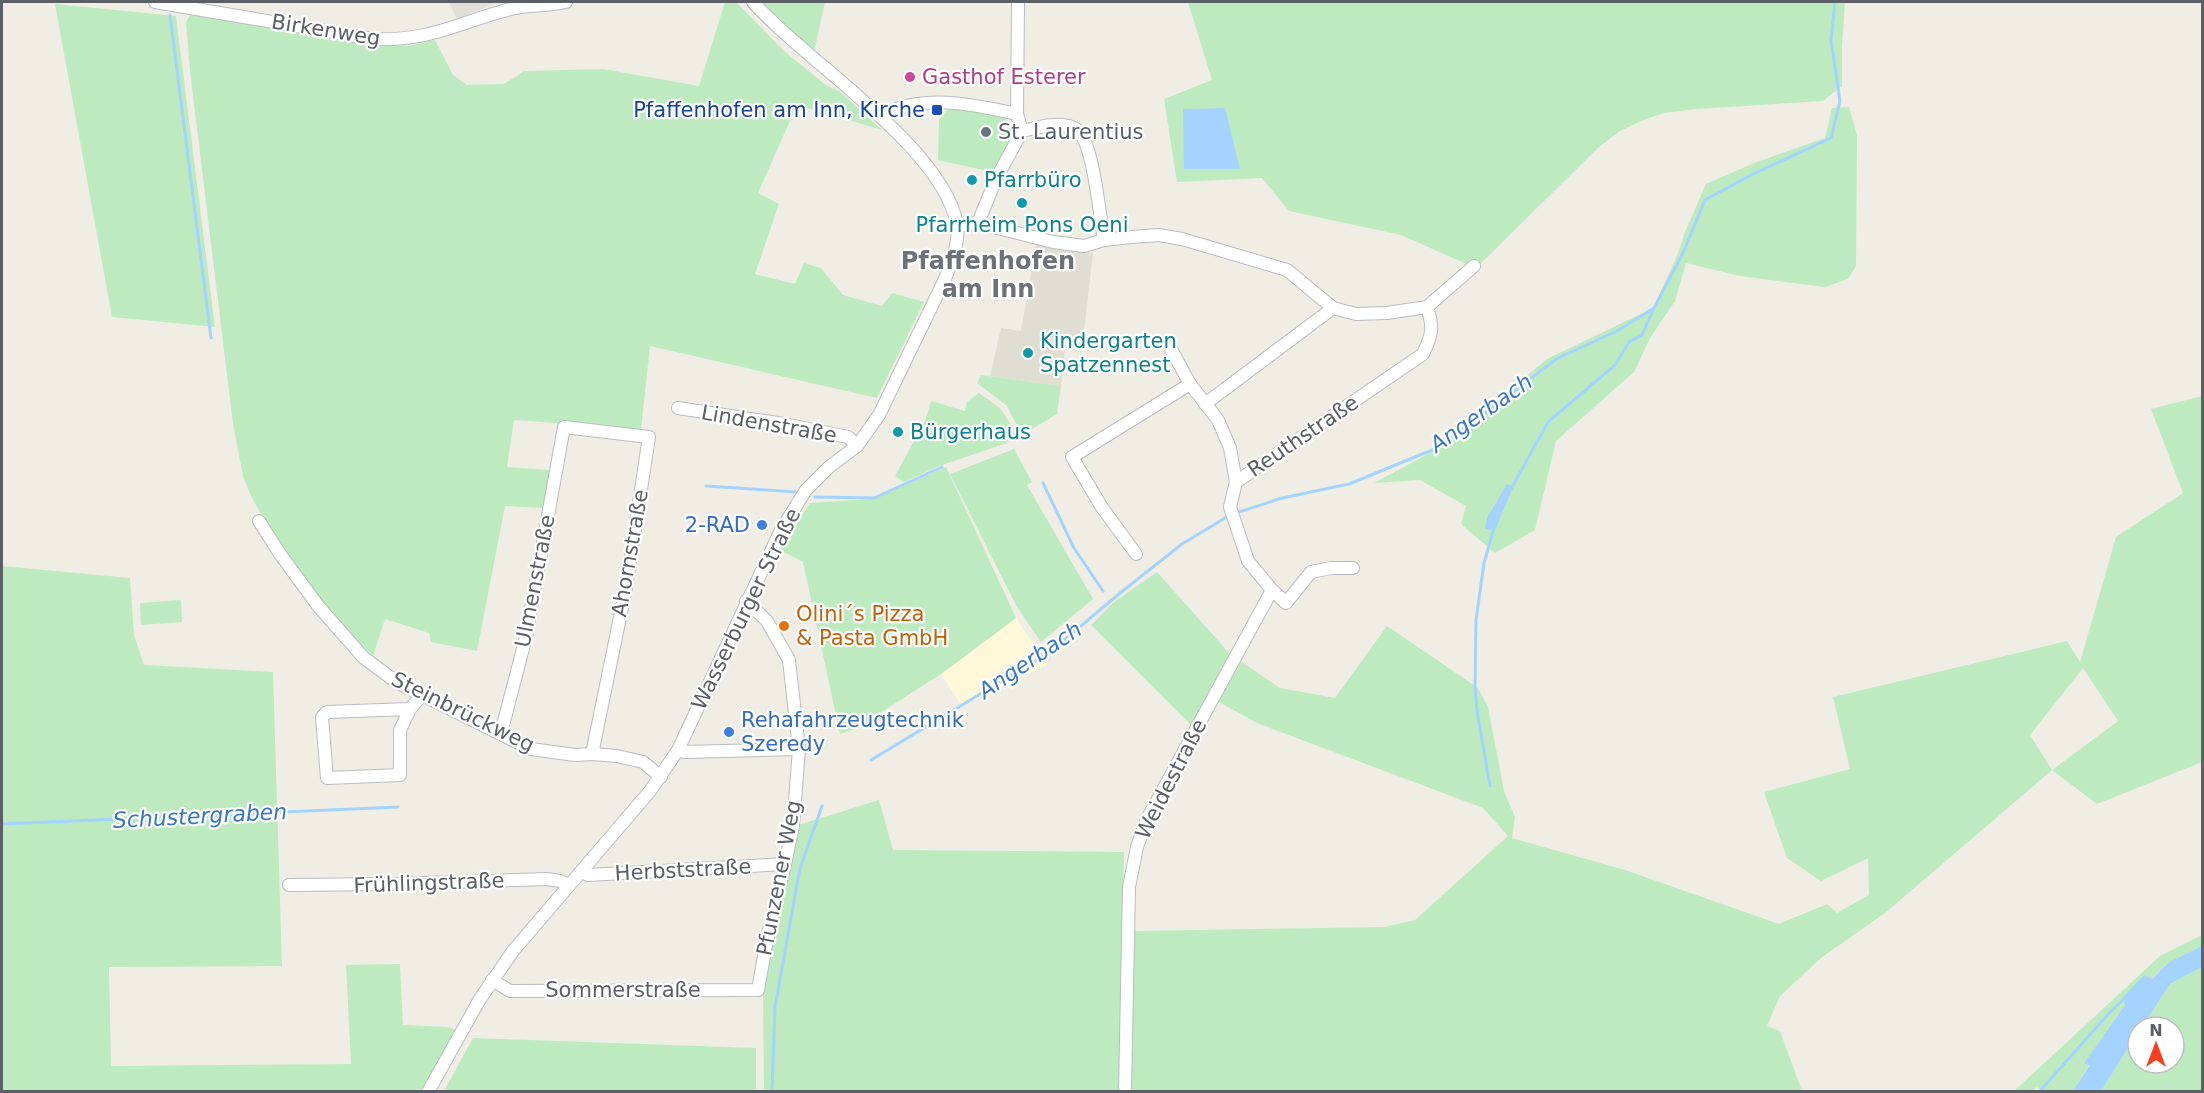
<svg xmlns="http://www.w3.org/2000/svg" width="2204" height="1093" viewBox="0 0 2204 1093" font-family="'DejaVu Sans',sans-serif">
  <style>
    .commercial { fill: #fff8da }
    .industrial { fill: #e0dfd8 }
    .education { fill: #e0ddd3 }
    .green { fill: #beeac0; fill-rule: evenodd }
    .water { fill: #a5d3ff }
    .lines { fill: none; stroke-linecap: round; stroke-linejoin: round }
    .stream { stroke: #a5d3ff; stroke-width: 3 }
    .minor-casing { stroke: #b9bcc1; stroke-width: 14 }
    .minor { stroke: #fff; stroke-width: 12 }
    .hotel-dot { fill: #d1479c; stroke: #fff; stroke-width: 2 }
    .transit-dot { fill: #1a4fb4; stroke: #fff; stroke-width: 2 }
    .worship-dot { fill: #6b7280; stroke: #fff; stroke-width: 2 }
    .culture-dot { fill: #0f9aa8; stroke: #fff; stroke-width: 2 }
    .shop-dot { fill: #3f7fe0; stroke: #fff; stroke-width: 2 }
    .food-dot { fill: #e8710a; stroke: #fff; stroke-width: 2 }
    .labels { text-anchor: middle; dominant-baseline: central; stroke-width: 4.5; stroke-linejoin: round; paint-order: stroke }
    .street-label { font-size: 21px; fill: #5c6066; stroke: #fff }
    .hotel-label { font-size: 21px; fill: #b23c85; stroke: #fff; text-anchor: start }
    .transit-label { font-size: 21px; fill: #164399; stroke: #fff; text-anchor: end }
    .worship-label { font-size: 21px; fill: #5b616d; stroke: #fff; text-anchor: start }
    .culture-label { font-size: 21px; fill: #0d838f; stroke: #fff; text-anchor: start }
    .shop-label { font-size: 21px; fill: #366cbe; stroke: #fff; text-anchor: end }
    .food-label { font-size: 21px; fill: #c56008; stroke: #fff; text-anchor: start }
    .water-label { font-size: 22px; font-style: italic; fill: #3976c6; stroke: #fff }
    .quarter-label { font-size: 24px; font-weight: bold; fill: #6d7278; stroke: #fff }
  </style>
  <rect width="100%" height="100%" fill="#f0eee4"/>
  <polygon class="commercial" points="1016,618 1047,665 962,706 941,674"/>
  <polygon class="industrial" points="449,2 498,2 457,19"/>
  <polygon class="education" points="1036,245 1093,253 1083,340 1066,340 1061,386 990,376 1001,328 1021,331"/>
  <g class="green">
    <polygon points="725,2 736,2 785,52 827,86 839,91 882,130 797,105 758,193 779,204 755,274 795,284 804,263 821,268 843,295 882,306 892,293 924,302 877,398 650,346 641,429 514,420 507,467 549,470 544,508 505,506 477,651 431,642 429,633 385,619 373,656 321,602 263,518 250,494 243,476 233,424 190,71 186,22 192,12 204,12 388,46 408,46 435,40 453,75 467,85 504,84 524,71 603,69 699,86"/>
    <polygon points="762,2 825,2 814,52"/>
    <polygon points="1188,2 1845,2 1842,47 1842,86 1823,101 1697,109 1664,113 1646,119 1620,131 1599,147 1474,270 1471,266 1401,235 1289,211 1262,178 1177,182 1164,99 1212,80"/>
    <polygon points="55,4 176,16 215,327 112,317"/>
    <path d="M951 106 999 113 1013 125C1011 143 1003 157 992 172L938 160 939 119Z"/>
    <polygon points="1849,107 1857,135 1856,266 1848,279 1825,287 1740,276 1686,263 1675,301 1650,338 1634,372 1556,441 1535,530 1495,553 1461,524 1466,506 1420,480 1374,483 1441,447 1547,359 1653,308 1677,256 1685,232 1706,184 1754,163 1825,138 1832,108"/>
    <polygon points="981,375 1061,386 1057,414 1022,435 1007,406 977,383"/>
    <polygon points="979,393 1000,408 1017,434 1008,439 1007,443 939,466 904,482 895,476 925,421 931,401 965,411 967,402"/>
    <path d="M2202 396V762L2097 804 2052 770 1885 913 1821 958 1780 996 1767 1026 1780 1031 1802 1091H1129L1134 931 1384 927 1415 920 1508 836 1483 808 1257 723 1210 697 1192 726 1091 625 1114 602 1157 572 1231 655 1280 688 1335 698 1387 626 1478 688 1488 707 1504 791 1515 817 1512 838 1625 870 1779 924 1827 904 1837 913 1869 895 1868 858 1821 881 1787 858 1764 792 1850 769 1833 697 2067 641 2080 662 2116 537 2183 493 2151 409ZM2083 668 2118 721 2052 770 2030 735Z"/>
    <polygon points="1014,449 1032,482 1027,485 1093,599 1041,642 1017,607 950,474"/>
    <polygon points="946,467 1016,618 941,674 855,729 840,734 803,562 780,550 810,503 873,499"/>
    <polygon points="2,566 130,578 134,635 144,665 273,672 282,966 109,967 111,1066 351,1064 346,965 400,964 403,1025 449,1027 457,1031 422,1091 2,1091"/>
    <polygon points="181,600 182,622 141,625 140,603"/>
    <polygon points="879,800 893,850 1124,852 1121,1091 764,1092 763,990 770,944 798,825"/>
    <polygon points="2202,935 2202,946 2169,962 2125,1005 2084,1063 2089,1065 2073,1091 2042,1091 2037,1087 2033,1091 2013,1092 2160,956"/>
    <polygon points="2202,967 2202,1091 2101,1092 2106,1081 2138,1032 2138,1063 2174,1063 2174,1027 2142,1027 2170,984"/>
    <polygon points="473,1038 756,1048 756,1091 444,1091"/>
  </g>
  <g class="water">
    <polygon points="1225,108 1240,169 1184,169 1183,109"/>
    <polygon points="1507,484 1513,487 1496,528 1490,530 1485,529 1487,518"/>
    <polygon points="2202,946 2202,967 2170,984 2142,1027 2138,1027 2138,1032 2101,1091 2073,1091 2089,1066 2084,1063 2125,1005 2123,997 2144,975 2152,979 2169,962"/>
  </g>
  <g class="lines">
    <g class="stream">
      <polyline points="170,15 211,338"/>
      <polyline points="1043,483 1074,548 1103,591"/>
      <polyline points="706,486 796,492"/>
      <polyline points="1511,489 1548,422 1615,365 1629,342 1642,335 1653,310"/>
      <polyline points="815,497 874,498 942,467"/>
      <polyline points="1236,513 1282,498 1349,484 1437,448 1558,358 1617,331 1654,308 1683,253 1705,200 1751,175 1831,138 1840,101 1831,40 1835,2"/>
      <polyline points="871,760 1050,652 1120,593 1182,544 1230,515"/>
      <polyline points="1490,786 1477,711 1475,687 1476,620 1484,563 1494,528"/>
      <polyline points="2,824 398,807"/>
      <polyline points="772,1092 775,1007 800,868 822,806"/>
      <polyline points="2039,1092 2111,1011 2125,998"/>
    </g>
    <defs>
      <g id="minor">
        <path d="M155 2 374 39C431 42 463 20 515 8 532 5 549 6 566 2"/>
        <path d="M880 116C922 93 972 104 1017 114"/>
        <path d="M1022 131C1036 128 1055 122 1069 126 1075 128 1081 132 1083 137 1095 162 1099 211 1104 240"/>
        <polyline points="978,223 996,179 1022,131 1017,114 1018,2"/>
        <polyline points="957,226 978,223 1053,242 1084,246 1104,240 1131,237 1159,235 1182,239 1287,270 1333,308 1356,314 1387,313 1427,307 1474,266"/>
        <polyline points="1170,347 1190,384 1218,420 1230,448 1236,482 1230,507 1248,561 1272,590 1286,603 1311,572 1331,568 1353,568"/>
        <polyline points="1205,404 1333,308"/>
        <polyline points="678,408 784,424 848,437 857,446"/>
        <path d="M1236 482 1423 354C1432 335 1434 328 1427 307"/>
        <polyline points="259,521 280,554 319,607 364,658 398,683 531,749 575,755 592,754 617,756 643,762 661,777"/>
        <polyline points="1136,554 1101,506 1072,457 1190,384"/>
        <polyline points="410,709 400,730 400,775 327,778 322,717 327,712 410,709 422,695"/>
        <polyline points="501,733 526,637 564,427 649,437 626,588 592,754"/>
        <polyline points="678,750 684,752 799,749"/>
        <polyline points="581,872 588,875 785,864"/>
        <polyline points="289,885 394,884 547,879 560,881 569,885"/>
        <polyline points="492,980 510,991 758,990 767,939 785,864 793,826 799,749 789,660 767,621 746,601"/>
        <path d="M428 1092 480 999 513 951 650 791 678 750 781 530 806 490 829 467 857 446 879 415 944 281C951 265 960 242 957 224 942 146 806 62 753 2"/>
        <polyline points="1125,1092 1129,887 1137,847 1147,819 1272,590"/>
      </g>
    </defs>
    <use href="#minor" class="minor-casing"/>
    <use href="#minor" class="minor"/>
  </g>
  <circle class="hotel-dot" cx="910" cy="77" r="6"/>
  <rect class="transit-dot" x="931" y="104" width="12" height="12" rx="3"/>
  <circle class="worship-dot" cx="986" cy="132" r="6"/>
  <g class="culture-dot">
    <circle cx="972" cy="180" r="6"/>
    <circle cx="1022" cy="203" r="6"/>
    <circle cx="1028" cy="353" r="6"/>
    <circle cx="898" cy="432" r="6"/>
  </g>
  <g class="shop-dot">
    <circle cx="762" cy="525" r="6"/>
    <circle cx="729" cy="732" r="6"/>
  </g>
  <circle class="food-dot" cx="784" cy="626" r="6"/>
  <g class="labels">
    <g class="street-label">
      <text transform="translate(326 30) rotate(9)">Birkenweg</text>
      <text transform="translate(769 424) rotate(10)">Lindenstraße</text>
      <text transform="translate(1303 436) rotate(-34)">Reuthstraße</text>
      <text transform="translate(630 553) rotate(-80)">Ahornstraße</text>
      <text transform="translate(535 581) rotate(-79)">Ulmenstraße</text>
      <text transform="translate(746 609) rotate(-64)">Wasserburger Straße</text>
      <text transform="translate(463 712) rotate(26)">Steinbrückweg</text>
      <text transform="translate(1171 779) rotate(-63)">Weidestraße</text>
      <text transform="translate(683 870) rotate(-3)">Herbststraße</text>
      <text transform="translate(779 878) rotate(-79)">Pfunzener Weg</text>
      <text transform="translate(429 883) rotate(-2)">Frühlingstraße</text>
      <text x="623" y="990">Sommerstraße</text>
    </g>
    <g class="hotel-label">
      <text x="922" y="77">Gasthof Esterer</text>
    </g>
    <g class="transit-label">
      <text x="925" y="110">Pfaffenhofen am Inn, Kirche</text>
    </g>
    <g class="worship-label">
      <text x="998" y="132">St. Laurentius</text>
    </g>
    <g class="culture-label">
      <text x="984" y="180">Pfarrbüro</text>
      <text x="1022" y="225" text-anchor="middle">Pfarrheim Pons Oeni</text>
      <text x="1040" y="341">Kindergarten<tspan x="1040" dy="24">Spatzennest</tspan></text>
      <text x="910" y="432">Bürgerhaus</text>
    </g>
    <g class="shop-label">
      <text x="750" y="525">2-RAD</text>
      <text x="741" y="720" text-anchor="start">Rehafahrzeugtechnik<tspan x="741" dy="24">Szeredy</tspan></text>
    </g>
    <g class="food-label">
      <text x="796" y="614">Olini´s Pizza<tspan x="796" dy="24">&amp; Pasta GmbH</tspan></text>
    </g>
    <g class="water-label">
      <text transform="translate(1481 413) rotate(-35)">Angerbach</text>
      <text transform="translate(1030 660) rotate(-34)">Angerbach</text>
      <text transform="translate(200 816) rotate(-3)">Schustergraben</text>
    </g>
    <g class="quarter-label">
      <text x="988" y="261">Pfaffenhofen<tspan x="988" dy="28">am Inn</tspan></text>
    </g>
  </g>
  <rect width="2204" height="1093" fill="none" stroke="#5c6066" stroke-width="6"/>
  <g transform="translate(2156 1045)"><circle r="28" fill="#ffffff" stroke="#bebfc2" stroke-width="1.5"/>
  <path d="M0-4.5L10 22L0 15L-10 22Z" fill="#fa3d1f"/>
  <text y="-9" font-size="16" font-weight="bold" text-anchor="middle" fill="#5c6066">N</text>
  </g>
</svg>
